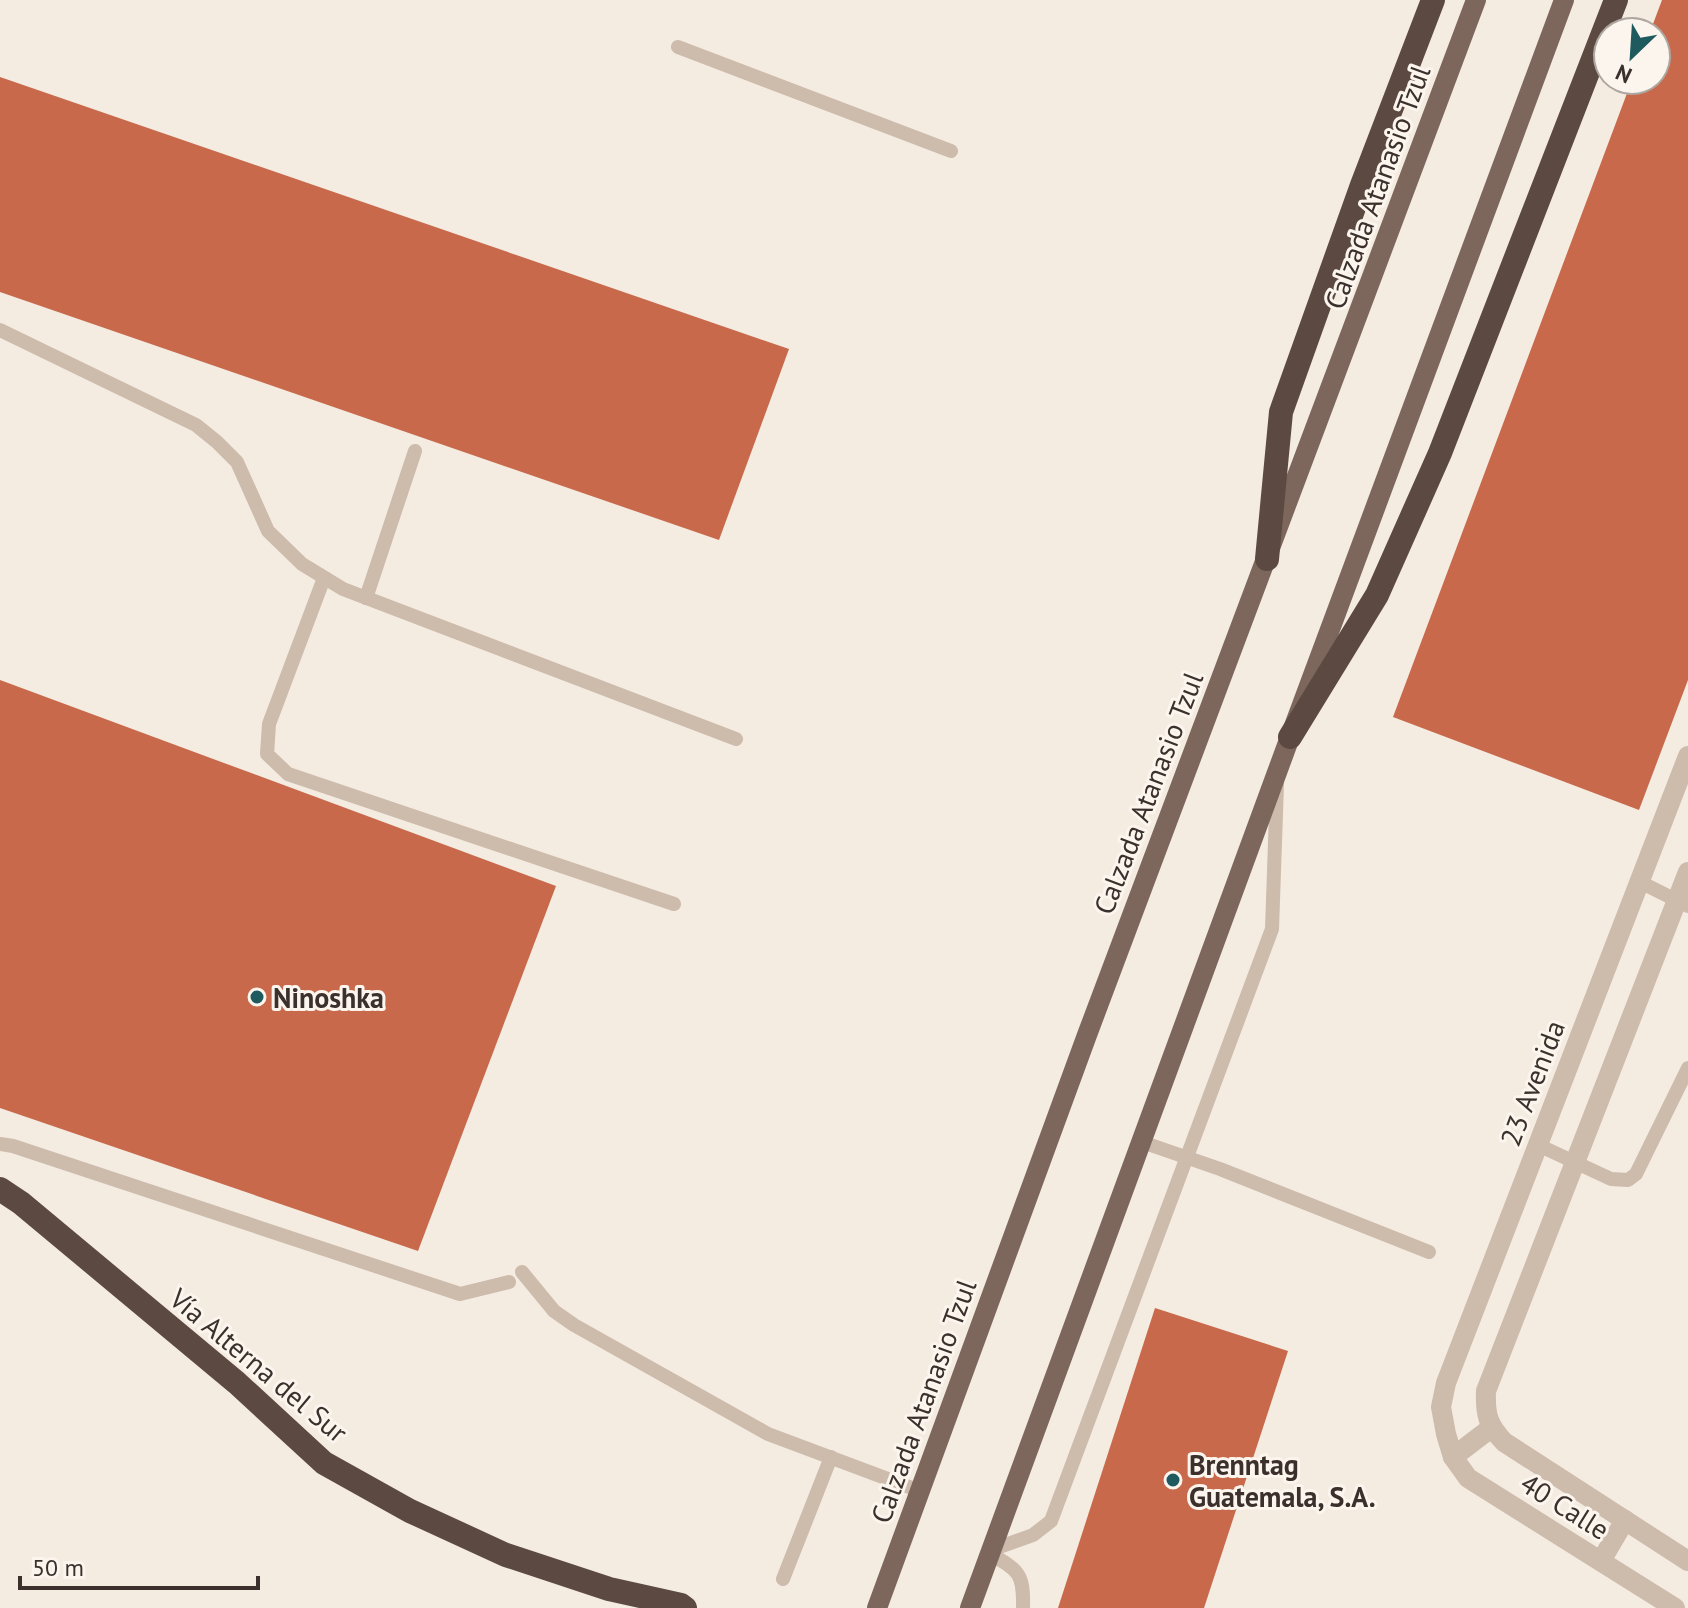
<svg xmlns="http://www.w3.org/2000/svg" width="1688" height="1608" viewBox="0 0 1688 1608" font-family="'PT Sans',sans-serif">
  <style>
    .building { fill: #c8694b }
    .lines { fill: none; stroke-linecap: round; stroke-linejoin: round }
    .lane { stroke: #cdbbac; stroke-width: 14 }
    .street { stroke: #cdbbac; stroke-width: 20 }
    .primary { stroke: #7d675c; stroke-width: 20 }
    .highway { stroke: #5c4a42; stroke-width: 24 }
    .poi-dot { fill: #1f5a5e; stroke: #fbf5ee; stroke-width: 3 }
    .labels { text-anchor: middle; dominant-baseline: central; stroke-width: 6; stroke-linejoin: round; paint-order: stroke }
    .street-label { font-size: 28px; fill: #3b302b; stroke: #fbf5ee }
    .poi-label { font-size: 28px; font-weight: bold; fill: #3b302b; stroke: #fbf5ee; text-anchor: start }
  </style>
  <rect width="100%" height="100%" fill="#f4ebe1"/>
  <g class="building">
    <polygon points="1662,0 1688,0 1688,680 1639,810 1393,717 1632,80 1656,80 1656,32 1650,32"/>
    <polygon points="0,77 789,349 719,540 0,292"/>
    <polygon points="0,680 556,886 418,1251 0,1108"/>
    <polygon points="1155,1308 1288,1351 1204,1608 1058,1608"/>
  </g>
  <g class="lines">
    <g class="lane">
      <polyline points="678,47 951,151"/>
      <polyline points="0,330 196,425 217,442 237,462 268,531 302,564 343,589 736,739"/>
      <polyline points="324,578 269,724 267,754 288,774 674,904"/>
      <polyline points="366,598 415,451"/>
      <polyline points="1640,882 1688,906"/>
      <polyline points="1142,1142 1220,1169 1429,1252"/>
      <polyline points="0,1144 13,1146 460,1294 509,1282"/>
      <polyline points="1538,1145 1611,1179 1628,1180 1636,1174 1688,1068"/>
      <polyline points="522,1272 554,1311 574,1325 768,1434 920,1491"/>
      <polyline points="991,1550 1033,1535 1051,1521 1272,929 1277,784"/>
      <path d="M990 1554C1019 1570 1024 1574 1023 1608"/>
      <polyline points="783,1579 831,1457"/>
    </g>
    <g class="street">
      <path d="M1688 872 1486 1391C1485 1415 1488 1425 1504 1442L1688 1561"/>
      <polyline points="1453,1457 1491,1428"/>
      <polyline points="1601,1561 1625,1520"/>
      <polyline points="1675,1608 1468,1478 1453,1457 1446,1434 1441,1407 1446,1383 1688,756"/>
    </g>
    <g class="primary">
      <polyline points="877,1608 1087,1035 1476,0"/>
      <polyline points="970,1608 1290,737 1564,0"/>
    </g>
    <g class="highway">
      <polyline points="1267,559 1281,412 1362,185 1433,0"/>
      <polyline points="1290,737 1377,595 1440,453 1616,0"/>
      <polyline points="0,1189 21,1203 237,1383 324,1463 410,1511 506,1555 609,1589 681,1605 685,1608"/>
    </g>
  </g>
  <g class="poi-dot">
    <circle cx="257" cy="997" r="8"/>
    <circle cx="1173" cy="1480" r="8"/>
  </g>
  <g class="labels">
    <g class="street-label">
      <text transform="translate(1377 187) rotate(-70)">Calzada Atanasio Tzul</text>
      <text transform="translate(1148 793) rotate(-69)">Calzada Atanasio Tzul</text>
      <text transform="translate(1532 1083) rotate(-69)">23 Avenida</text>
      <text transform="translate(259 1365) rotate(40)">Vía Alterna del Sur</text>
      <text transform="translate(923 1401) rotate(-70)">Calzada Atanasio Tzul</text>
      <text transform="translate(1565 1506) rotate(32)">40 Calle</text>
    </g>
    <g class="poi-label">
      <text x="273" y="997">Ninoshka</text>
      <text x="1189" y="1464">Brenntag<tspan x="1189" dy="32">Guatemala, S.A.</tspan></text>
    </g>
  </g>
  <g transform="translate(1632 56) rotate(205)"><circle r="38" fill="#fbf5ee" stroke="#aea6a0" stroke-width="2"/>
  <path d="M0-6L14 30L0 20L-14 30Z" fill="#1f5a5e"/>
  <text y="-12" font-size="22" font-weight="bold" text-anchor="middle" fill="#3b302b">N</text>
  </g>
  <path d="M20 1576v12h238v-12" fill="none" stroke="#3b302b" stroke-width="4"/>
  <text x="32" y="1576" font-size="24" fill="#3b302b" stroke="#fbf5ee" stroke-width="6" paint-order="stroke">50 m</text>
</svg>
